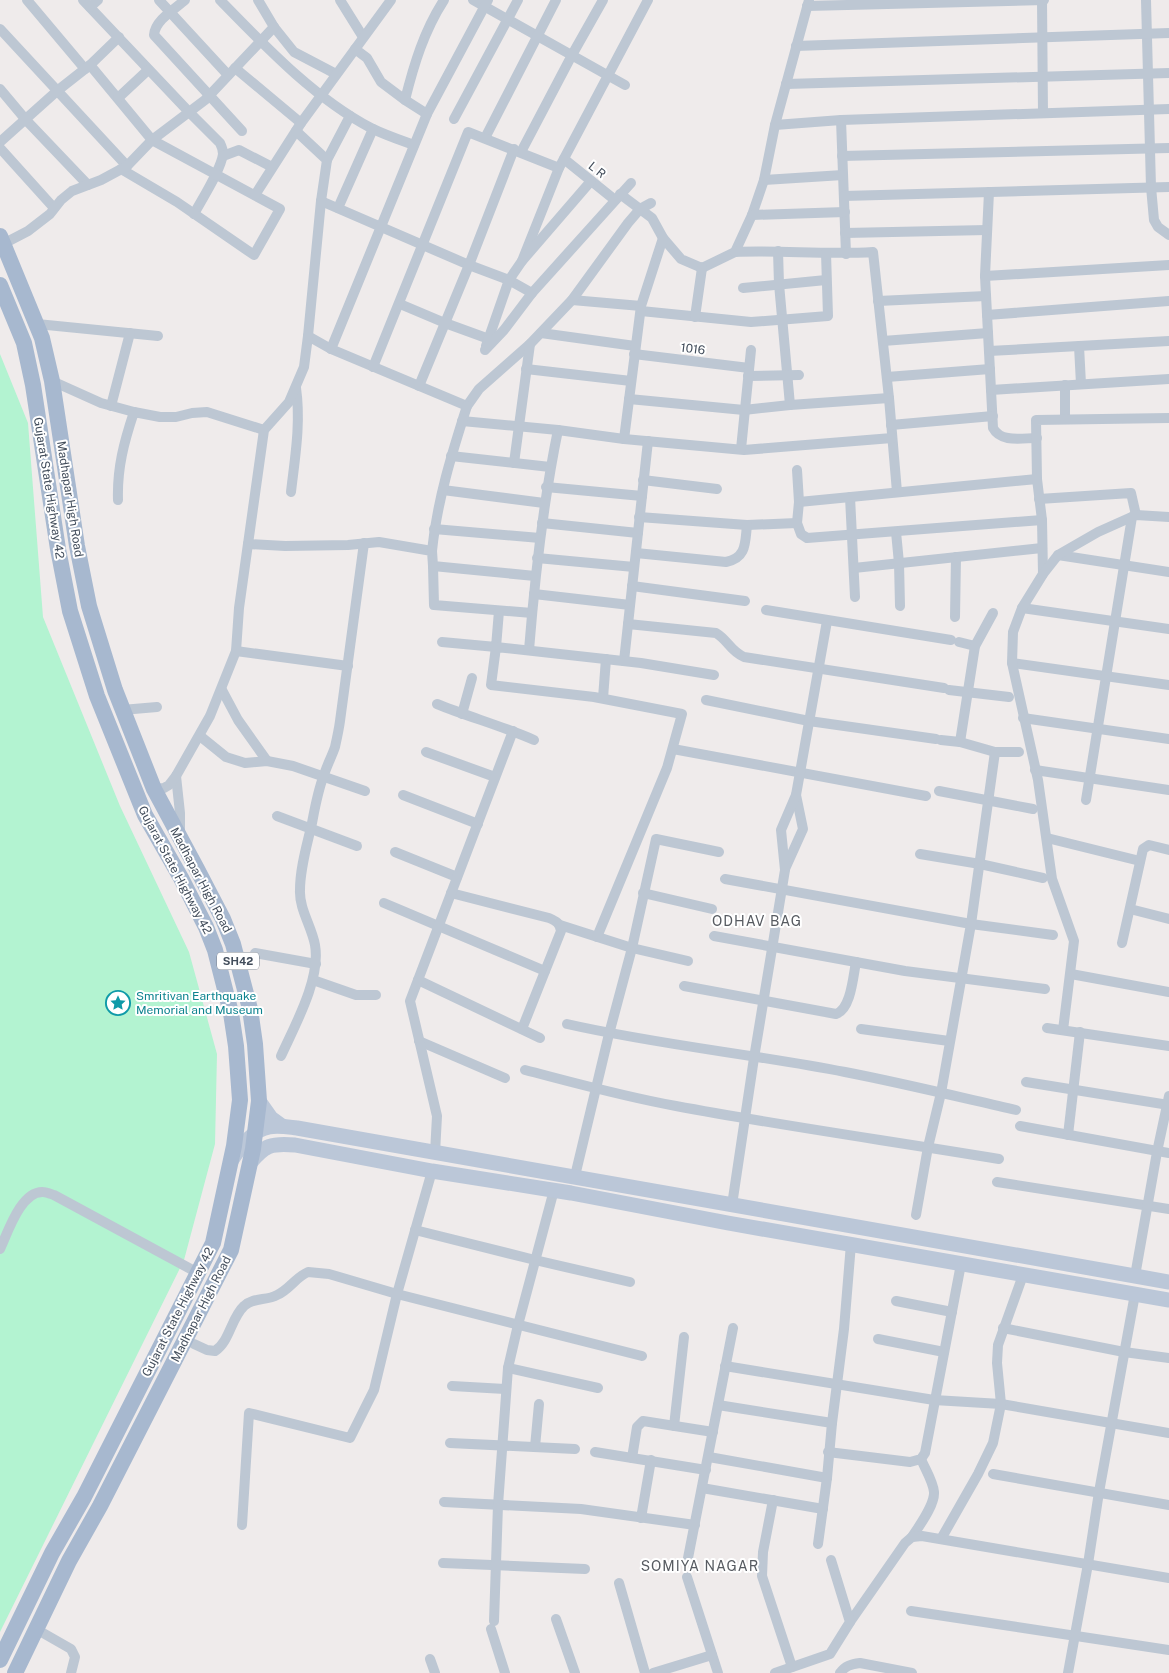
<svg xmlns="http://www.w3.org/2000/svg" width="1169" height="1673" viewBox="0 0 1169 1673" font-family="'Public Sans',sans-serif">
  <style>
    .green { fill: #b3f3d1 }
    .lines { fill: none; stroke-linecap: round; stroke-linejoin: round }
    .minor { stroke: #bdc7d3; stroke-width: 10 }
    .secondary { stroke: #bbc7d8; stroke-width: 15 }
    .primary { stroke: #a7b8cf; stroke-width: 16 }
    .labels { text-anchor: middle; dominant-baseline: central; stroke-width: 4; stroke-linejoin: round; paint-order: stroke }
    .shield { fill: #fff; stroke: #7b828c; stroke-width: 1 }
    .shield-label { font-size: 11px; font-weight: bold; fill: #424d5b }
    .street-label { font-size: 12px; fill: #424d5b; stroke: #fff }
    .culture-label { font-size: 12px; fill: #0d838f; stroke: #fff; text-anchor: start }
    .neighbourhood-label { font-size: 14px; letter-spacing: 1px; fill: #575b61; stroke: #fff }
  </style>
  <rect width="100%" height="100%" fill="#efebeb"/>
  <polygon class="green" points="0,354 28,423 43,617 120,806 189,952 217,1054 215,1144 184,1260 0,1632"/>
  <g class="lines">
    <g class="minor">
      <polyline points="27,0 85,69"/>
      <path d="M83 0 189 112 220 143C222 147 223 149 223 154 221 170 202 199 194 214"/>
      <polyline points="159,0 228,75"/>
      <path d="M185 0C175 9 155 20 154 35L242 131"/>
      <path d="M220 0C265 46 314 98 371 128 385 135 400 140 414 145"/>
      <polyline points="258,0 274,27 294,52 336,74"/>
      <polyline points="340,0 363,37"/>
      <polyline points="473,0 625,85"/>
      <polyline points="1042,0 1043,113"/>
      <polyline points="1146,0 1151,187 1154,220 1158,227 1169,235"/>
      <polyline points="807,6 1044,0"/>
      <polyline points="90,7 98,0"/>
      <polyline points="0,29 127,166"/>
      <polyline points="796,46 1169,33"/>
      <polyline points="355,49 367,58 381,82 405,100 427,114"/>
      <polyline points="90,65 152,140 280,209 254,255 177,202 121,169"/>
      <polyline points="235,68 301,123"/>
      <polyline points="786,84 1169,73"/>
      <polyline points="0,89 26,120 88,185"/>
      <polyline points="118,98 148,70"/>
      <path d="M405 100C414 64 424 31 444 0"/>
      <polyline points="454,119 518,0"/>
      <polyline points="841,120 846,254"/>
      <polyline points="775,125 841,120 1169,109"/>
      <polyline points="485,138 556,0"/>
      <polyline points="0,142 57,91 90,65 119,37"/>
      <polyline points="0,148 54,208"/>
      <polyline points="521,152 572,55 603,0"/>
      <polyline points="223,156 239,150 272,167"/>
      <polyline points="842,156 1169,148"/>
      <polyline points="564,159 615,200"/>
      <polyline points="327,160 350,116"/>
      <polyline points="764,180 843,175"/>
      <path d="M989 192 985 276 993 428C1001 443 1022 438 1037 438"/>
      <polyline points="620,194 652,218 663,238 681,259 702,268 735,252 752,215 764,180 775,125 809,0"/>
      <polyline points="255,195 301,123 391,0"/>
      <polyline points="844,196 1169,187"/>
      <polyline points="321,201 469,265 509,280 532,293"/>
      <polyline points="338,208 373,129"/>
      <polyline points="752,215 845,212"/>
      <polyline points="845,233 987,230"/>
      <polyline points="3,244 28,231 50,214 61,200 72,191 101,180 127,166 152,140 205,100 274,27"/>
      <polyline points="778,251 779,284 790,405"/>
      <path d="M735 252C781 250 827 255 873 252L889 398 897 492"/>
      <polyline points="522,261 559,168 648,0"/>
      <polyline points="985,276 1169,265"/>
      <polyline points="743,288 826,280"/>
      <polyline points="572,300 641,306"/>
      <polyline points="878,301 986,296"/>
      <polyline points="400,304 445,323 489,339"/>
      <polyline points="641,311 751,322 828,316 826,253"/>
      <polyline points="987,315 1169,301"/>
      <polyline points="695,317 702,268"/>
      <polyline points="37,324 158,336"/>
      <polyline points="541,333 635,346"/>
      <polyline points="308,336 331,349 467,406 479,389 530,344 572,300 628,223 640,209 651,203"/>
      <polyline points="883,341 988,333"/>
      <polyline points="486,346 509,280 522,261 591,181"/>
      <polyline points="1079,346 1081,384"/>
      <polyline points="331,349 427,114 488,0"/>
      <polyline points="485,350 504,330 532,293 631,183"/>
      <polyline points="989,351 1169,341"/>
      <polyline points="634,354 749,368"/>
      <polyline points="373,367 468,132 559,168"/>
      <polyline points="526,369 631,381"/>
      <polyline points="748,376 799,375"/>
      <polyline points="887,377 990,369"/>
      <polyline points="52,381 101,403 134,412"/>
      <polyline points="1065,385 1065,419"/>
      <polyline points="419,386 469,265 514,149"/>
      <polyline points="991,390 1169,379"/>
      <polyline points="629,399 744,410 790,405 889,398"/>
      <polyline points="111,406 130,333"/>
      <polyline points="462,421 558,430 624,439 744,450 892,438"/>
      <polyline points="891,425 993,416"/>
      <polyline points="624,439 641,306 663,238"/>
      <polyline points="741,449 751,350"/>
      <polyline points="451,456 550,467"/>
      <polyline points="514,463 530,344"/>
      <polyline points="797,470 799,502 797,523 801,534 807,538 1042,520"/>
      <polyline points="643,480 717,489"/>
      <polyline points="546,487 642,496"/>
      <polyline points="443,490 544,503"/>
      <path d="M291 492C295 457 301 423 296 388"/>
      <polyline points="850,497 855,597"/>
      <polyline points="1039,499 1131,493 1136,515"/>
      <path d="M118 500C117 468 124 442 134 412L160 417H176L192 413 207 412 264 430"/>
      <polyline points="799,502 1037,479"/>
      <polyline points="639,517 747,525 797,523"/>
      <polyline points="542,523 638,533"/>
      <polyline points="434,529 540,538"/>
      <polyline points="896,532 899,563 900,606"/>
      <polyline points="248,544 285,546 348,545 379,542 432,551 433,566 535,576"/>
      <path d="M432 551C437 501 452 453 467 406"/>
      <path d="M636 553 726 562C747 558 745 542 747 525"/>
      <polyline points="1058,555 1169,572"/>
      <polyline points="537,558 634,567"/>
      <polyline points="433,566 434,605 532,613"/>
      <polyline points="854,568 1042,548"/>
      <polyline points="1043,574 1042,520 1037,479 1036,420 1169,418"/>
      <polyline points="632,586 745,601"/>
      <polyline points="534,594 630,605"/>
      <polyline points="1022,608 1169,629"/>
      <polyline points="766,610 951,640"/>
      <polyline points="955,617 956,557"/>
      <path d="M628 624 716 633C728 640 730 651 744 657L944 688"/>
      <polyline points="442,642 496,647 499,611"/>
      <polyline points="959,642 975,646"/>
      <path d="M529 650C535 575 543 503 558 430"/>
      <polyline points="236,651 348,666"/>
      <polyline points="624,661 648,441"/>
      <polyline points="1012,663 1169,685"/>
      <polyline points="222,690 238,720 267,761"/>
      <polyline points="949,690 1009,697"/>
      <polyline points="603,698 606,659"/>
      <polyline points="706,700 809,721 936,739"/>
      <path d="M437 704C469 717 502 726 534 740"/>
      <polyline points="122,710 157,707"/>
      <polyline points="462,714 472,678"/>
      <polyline points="1023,718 1169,739"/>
      <polyline points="200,736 226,757 245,763 267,761 293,766 365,791"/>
      <polyline points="941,740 960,742 995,752 1019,752"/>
      <polyline points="960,742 975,646 993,613"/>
      <polyline points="673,749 926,796"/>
      <polyline points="426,752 495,777"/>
      <polyline points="1035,770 1169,790"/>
      <polyline points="176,776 180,813 180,832"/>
      <polyline points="154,789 164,788 169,785 176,776 210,716 236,651 239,608 264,430 289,402 304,367 308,336 321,201 327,160 296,131"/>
      <polyline points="939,791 1033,809"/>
      <polyline points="403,795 478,824"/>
      <polyline points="1086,800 1132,517"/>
      <polyline points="277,816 357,846"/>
      <polyline points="1047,838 1140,861"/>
      <polyline points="395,852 457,877"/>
      <polyline points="920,854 980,864 1043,878"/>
      <polyline points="785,869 803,829 796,795"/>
      <polyline points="725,879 971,924 1053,935"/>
      <path d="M451 893 549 918C556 921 560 923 561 931L522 1029"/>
      <polyline points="643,893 712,909"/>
      <polyline points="384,903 545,971"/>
      <polyline points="1130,909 1169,919"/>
      <polyline points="560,925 632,948 688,961"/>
      <polyline points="714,936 905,971 1045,989"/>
      <polyline points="597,937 667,768 682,714 594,697 491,685 496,647 641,663 714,675"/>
      <polyline points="1122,943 1143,849 1149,845 1169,850"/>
      <polyline points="255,953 316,964"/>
      <polyline points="1071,974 1169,992"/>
      <polyline points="313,980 356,995 376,995"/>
      <polyline points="418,980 540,1038"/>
      <path d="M684 986 836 1014C851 1009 853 977 856 962"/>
      <path d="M567 1024C659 1045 753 1054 845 1072 902 1083 959 1097 1016 1110"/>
      <polyline points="1047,1028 1169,1046"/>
      <polyline points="861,1029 949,1041"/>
      <polyline points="1063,1030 1074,941 1052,879 1038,780 1012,663 1013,632 1022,608 1043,574 1058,555 1098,532 1136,515 1169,517"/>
      <polyline points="419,1041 505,1078"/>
      <path d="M281 1056C295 1025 321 979 315 945 312 927 299 909 300 890 300 868 307 845 312 823 315 807 318 790 324 775 327 765 332 756 335 747 337 738 339 729 340 721L364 543"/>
      <path d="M525 1070C575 1083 625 1097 676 1106 783 1126 891 1141 999 1159"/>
      <polyline points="1026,1082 1169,1105"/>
      <polyline points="1020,1126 1169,1153"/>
      <polyline points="1068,1135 1080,1032"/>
      <polyline points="435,1153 437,1116 410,1001 513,731"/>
      <polyline points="575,1176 609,1034 632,948 656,839 719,852"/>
      <polyline points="997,1182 1169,1209"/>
      <polyline points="732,1205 754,1058 785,870 781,830 796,795 827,621"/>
      <polyline points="916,1215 928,1147 941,1093 971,924 995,752"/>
      <polyline points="415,1230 535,1260 630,1282"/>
      <path d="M0 1249C8 1232 21 1191 43 1192 46 1192 51 1194 54 1195L198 1273"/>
      <polyline points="1135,1276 1157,1152 1169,1096"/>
      <polyline points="896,1301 952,1312"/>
      <polyline points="1003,1328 1124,1352 1169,1358"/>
      <polyline points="878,1339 944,1352"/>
      <path d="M194 1344 207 1350 215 1351C230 1341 231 1318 244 1306 253 1297 267 1301 277 1295 289 1290 296 1277 308 1272L329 1274 397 1294 642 1356"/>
      <polyline points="725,1366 934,1400 1001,1404 1169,1433"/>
      <polyline points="508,1368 598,1388"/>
      <polyline points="452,1386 505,1389"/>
      <polyline points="718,1405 832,1423"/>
      <polyline points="674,1426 684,1337"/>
      <polyline points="450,1443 575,1449"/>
      <polyline points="535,1447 539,1404"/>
      <polyline points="595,1452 706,1470"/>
      <polyline points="828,1452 910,1462 921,1459 925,1453 961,1264"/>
      <polyline points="709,1457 827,1478"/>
      <polyline points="632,1458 637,1427 643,1421 713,1432"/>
      <polyline points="993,1474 1169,1505"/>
      <polyline points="702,1488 823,1509"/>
      <polyline points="773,1500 763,1552 762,1576 792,1667"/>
      <polyline points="444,1502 581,1509 695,1525"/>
      <polyline points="641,1518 651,1460"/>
      <polyline points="242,1525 249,1413 350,1438 374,1390 397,1294 432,1171"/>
      <path d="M912 1537C919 1526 935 1505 934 1492 933 1481 925 1469 921 1459"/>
      <polyline points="941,1539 978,1474 993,1443 1001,1404 997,1363 998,1345 1023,1275"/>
      <polyline points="818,1544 827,1478 832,1423 844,1329 851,1244"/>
      <polyline points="688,1558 733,1328"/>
      <polyline points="443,1563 585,1569"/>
      <polyline points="687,1577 718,1673"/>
      <polyline points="619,1583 645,1673"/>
      <polyline points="911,1611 1169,1650"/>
      <polyline points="556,1619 575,1673"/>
      <polyline points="494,1621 498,1505 508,1368 518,1325 554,1190"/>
      <polyline points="850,1622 905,1543 912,1537 922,1536 1169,1578"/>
      <polyline points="491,1629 505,1673"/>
      <polyline points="43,1633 71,1649 75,1657 71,1673"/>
      <polyline points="430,1659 435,1673"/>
      <polyline points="653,1673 712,1655"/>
      <polyline points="775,1673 830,1654 850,1622 831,1560"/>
      <path d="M840 1673C845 1666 851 1664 860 1663L912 1673"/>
      <polyline points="1068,1673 1088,1564 1099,1492 1135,1294"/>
    </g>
    <g class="secondary">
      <polyline points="259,1101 271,1118 282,1126"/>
      <path d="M231 1161C239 1148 254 1129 269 1127 278 1125 288 1127 297 1128L1169 1282"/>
      <path d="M250 1163C265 1145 271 1143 295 1145L432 1171 571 1193 728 1223 1169 1300"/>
    </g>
    <g class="primary">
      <polyline points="0,236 42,338 52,381 77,546 89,606 115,690 154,789 197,869 223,919 233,944 250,1009 255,1044 259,1101 253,1149 231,1250 100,1506 69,1561 15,1673"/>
      <polyline points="0,285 24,343 33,385 58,549 70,611 97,696 145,815 181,878 206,927 215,950 231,1013 236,1046 240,1100 234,1146 213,1243 84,1497 52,1553 0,1660"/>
    </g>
  </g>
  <defs>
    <symbol id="sight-ring" viewBox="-11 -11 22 22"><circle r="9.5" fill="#fff" stroke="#0f9aa8" stroke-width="1.5"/><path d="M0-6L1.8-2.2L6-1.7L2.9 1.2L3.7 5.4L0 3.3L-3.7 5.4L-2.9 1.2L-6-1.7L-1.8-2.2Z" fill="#0f9aa8"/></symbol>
  </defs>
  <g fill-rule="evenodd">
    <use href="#sight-ring" x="104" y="989" width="28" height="28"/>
  </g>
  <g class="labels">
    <rect class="shield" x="217" y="952.5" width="42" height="17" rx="4"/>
    <g class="shield-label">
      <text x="238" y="961">SH42</text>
    </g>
    <g class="street-label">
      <text transform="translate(597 170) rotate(39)">L R</text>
      <text transform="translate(693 349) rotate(7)">1016</text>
      <text transform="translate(49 488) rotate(81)">Gujarat State Highway 42</text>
      <text transform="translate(70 499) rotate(81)">Madhapar High Road</text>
      <text transform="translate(175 870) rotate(62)">Gujarat State Highway 42</text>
      <text transform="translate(201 880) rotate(62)">Madhapar High Road</text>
      <text transform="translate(201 1309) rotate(-63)">Madhapar High Road</text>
      <text transform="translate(178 1312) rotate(-63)">Gujarat State Highway 42</text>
    </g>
    <g class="culture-label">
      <text x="136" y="996">Smritivan Earthquake<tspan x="136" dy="14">Memorial and Museum</tspan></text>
    </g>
    <g class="neighbourhood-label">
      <text x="757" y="921">ODHAV BAG</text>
      <text x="700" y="1566">SOMIYA NAGAR</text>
    </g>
  </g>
</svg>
